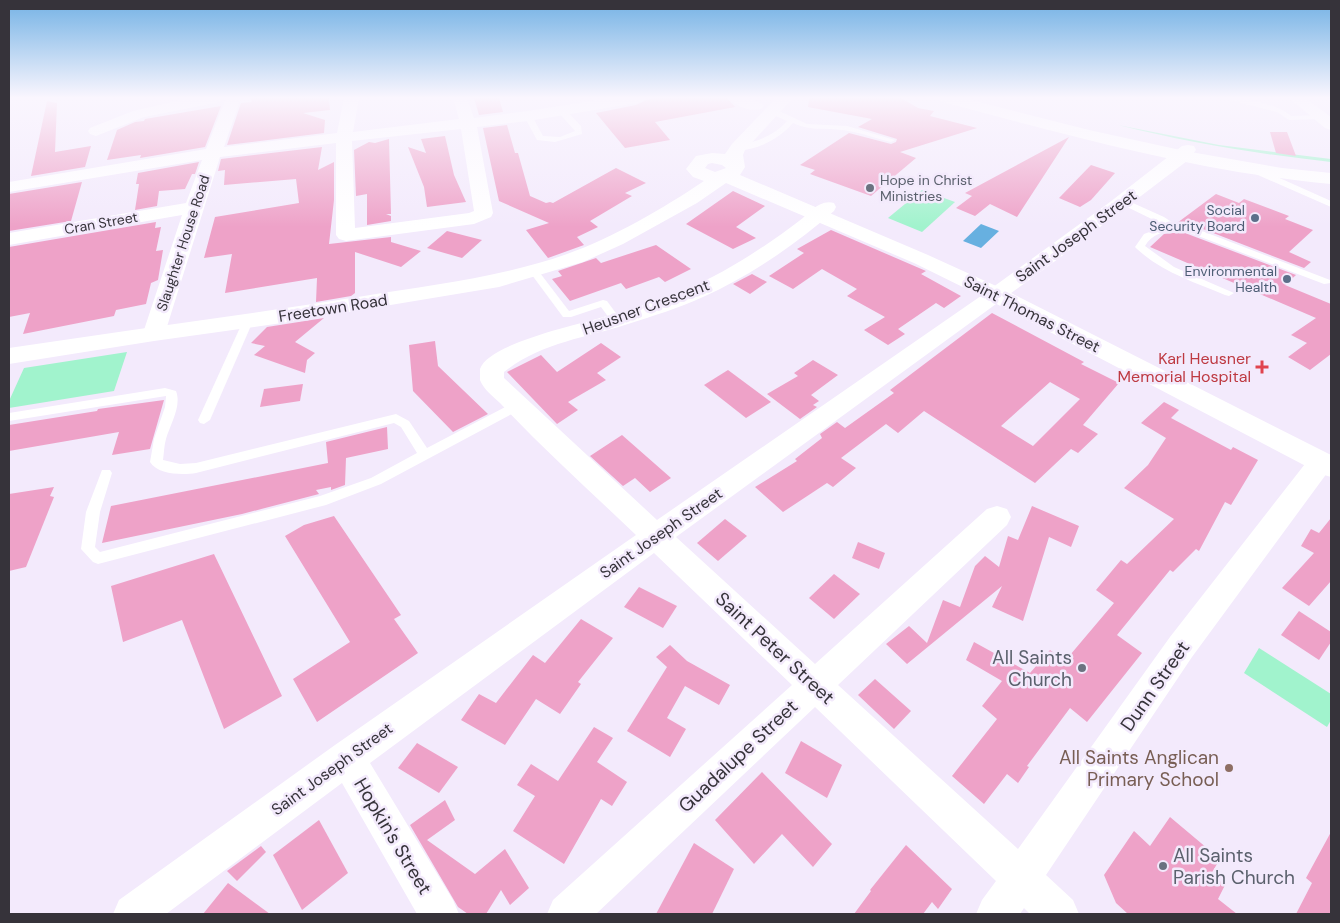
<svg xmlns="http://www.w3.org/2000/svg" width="1340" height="923" viewBox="0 0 1340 923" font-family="'DM Sans',sans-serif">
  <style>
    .green { fill: #a1f3cd }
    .water { fill: #67b0e0 }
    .building { fill: #eea2c8; fill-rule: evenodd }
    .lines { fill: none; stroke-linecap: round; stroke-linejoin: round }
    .lane { fill: #fff; fill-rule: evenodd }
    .street { fill: #fff; fill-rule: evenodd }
    .secondary { fill: #fff; fill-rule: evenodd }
    .worship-dot { fill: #6b7280; stroke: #f3eafc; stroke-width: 2 }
    .service-dot { fill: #5c6f8a; stroke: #f3eafc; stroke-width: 2 }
    .health-dot { fill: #e0444e; stroke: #f3eafc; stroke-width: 2 }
    .education-dot { fill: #8d6e63; stroke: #f3eafc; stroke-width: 2 }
    .labels { text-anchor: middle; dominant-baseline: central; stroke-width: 5; stroke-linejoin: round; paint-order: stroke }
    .far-worship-label { font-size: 14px; fill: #5b616d; stroke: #f3eafc; text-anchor: start }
    .far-service-label { font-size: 14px; fill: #4e5e75; stroke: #f3eafc; text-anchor: end }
    .far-street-label { font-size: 14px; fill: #36333a; stroke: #f3eafc }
    .street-label { font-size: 16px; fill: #36333a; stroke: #f3eafc }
    .health-label { font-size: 16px; fill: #be3a42; stroke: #f3eafc; text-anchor: end }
    .near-street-label { font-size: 19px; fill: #36333a; stroke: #f3eafc }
    .near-worship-label { font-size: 19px; fill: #5b616d; stroke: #f3eafc; text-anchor: end }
    .near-education-label { font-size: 19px; fill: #785e54; stroke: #f3eafc; text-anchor: end }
  </style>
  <rect width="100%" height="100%" fill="#f3eafc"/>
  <g class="green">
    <path d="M1118 125 1219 145 1331 159V162C1259 154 1189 143 1118 125Z"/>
    <polygon points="922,190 955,202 922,232 888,218"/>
    <polygon points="127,352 114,391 9,408 9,401 24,368"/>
    <polygon points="1259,648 1331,694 1331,720 1327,727 1244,673"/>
  </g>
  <polygon class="water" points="981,224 999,231 981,248 963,241"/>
  <g class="building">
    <polygon points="252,98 329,98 330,110 303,113 325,120 324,133 227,145 241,103 251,102"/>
    <polygon points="474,98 499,98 503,112 479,115"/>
    <polygon points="657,98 727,98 735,107 655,122 670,140 625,148 596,113 636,105 646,100"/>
    <polygon points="809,98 901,98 918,108 934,111 930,116 977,128 900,152 916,158 871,196 810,174 815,170 800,165 849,133 891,144 896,142 897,139 858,127 872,119 808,107"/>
    <polygon points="47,101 57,103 55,152 91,146 85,167 31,176"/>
    <polygon points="221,106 205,147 140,158 141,155 107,160 117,130 135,122 144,121 145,119"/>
    <polygon points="507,125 515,153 518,153 530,196 546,203 550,202 553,203 616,168 646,183 625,193 632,196 590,221 598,227 577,237 584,245 548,258 526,230 549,223 499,201 483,128"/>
    <polygon points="1270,132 1287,132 1296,156 1276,153"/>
    <polygon points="445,136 454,175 466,202 427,207 424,187 408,147 426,153 421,139"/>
    <polygon points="1069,137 1017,217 990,204 975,216 956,208 972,196 965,193"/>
    <polygon points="389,139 391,214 386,214 391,216 391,221 367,225 367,194 356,196 354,150 369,142 375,143"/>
    <polygon points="322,147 318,170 334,162 334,200 329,244 391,237 391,242 421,251 401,267 355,252 355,293 351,296 316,302 317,278 225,293 232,254 204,258 215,217 299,203 296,179 224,185 225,170 218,171 221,159"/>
    <polygon points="199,162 195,174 192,174 185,189 159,191 157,206 135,210 139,184 136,184 138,173"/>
    <polygon points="1091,165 1115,173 1091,200 1080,207 1059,198"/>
    <polygon points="82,182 71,221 9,231 9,194"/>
    <polygon points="733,191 765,206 736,227 756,238 733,249 686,224"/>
    <polygon points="1216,194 1239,203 1244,199 1289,216 1285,219 1313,230 1289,252 1311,262 1304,268 1190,224 1177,223"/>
    <polygon points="156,222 155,228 161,227 156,251 163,250 158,280 151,283 146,304 116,310 114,316 23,334 30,313 9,317 9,247"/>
    <polygon points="831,230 926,271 921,274 961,296 944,308 936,303 898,329 905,334 888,345 864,330 885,317 847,296 857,289 822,269 793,289 769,276 804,253 797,249"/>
    <polygon points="447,231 482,240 462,258 427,248"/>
    <polygon points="1173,233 1185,233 1296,275 1285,285 1331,304 1331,354 1310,370 1288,357 1307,343 1291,335 1316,318 1150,247 1164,234"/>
    <polygon points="656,245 691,269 665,282 659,277 626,289 621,283 570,301 552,279 562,276 558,271 596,258 601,263"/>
    <polygon points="752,274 767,282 750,294 733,284"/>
    <path d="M992 313 1084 362 1081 364 1119 383 1083 425 1098 434 1078 453 1071 449 1035 483 924 411 898 433 886 424 841 458 856 468 833 487 827 483 783 512 755 487 797 461 795 459 822 438 820 434 837 422 845 428 894 393 890 390ZM1050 382 1080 399 1033 446 1001 426Z"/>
    <polygon points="324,318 295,342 315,353 307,360 305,373 254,355 265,346 251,343 267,327"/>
    <polygon points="435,341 438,366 488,414 453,432 413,391 409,345"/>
    <polygon points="601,343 621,357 597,373 606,380 568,402 578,410 557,424 507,372 541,355 557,372"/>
    <polygon points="813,360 838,375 811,395 819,401 813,405 817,407 800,419 767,394 798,376 794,373"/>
    <polygon points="728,370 771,402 746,418 704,385"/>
    <polygon points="303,384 300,401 260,407 264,389"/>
    <polygon points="164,400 150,449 112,455 119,432 9,451 9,425 97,411 98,409"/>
    <polygon points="1164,402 1179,410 1171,418 1231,450 1233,447 1258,460 1231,505 1225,502 1199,551 1196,549 1173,572 1170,570 1117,635 1142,653 1087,722 1070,708 1027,766 1029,767 1018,783 1007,774 984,804 952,776 997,719 982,706 1002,681 966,660 974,642 1030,673 1050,650 1065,661 1114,603 1096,590 1121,560 1127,564 1174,519 1124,488 1148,465 1166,438 1141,423"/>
    <polygon points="387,427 388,449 346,458 345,485 331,490 331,487 316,490 319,494 242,514 102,543 111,506 328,463 326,442"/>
    <polygon points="622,435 671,478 650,492 635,478 623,486 590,456"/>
    <polygon points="54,487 50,496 54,497 26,567 9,571 9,494"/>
    <polygon points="1032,506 1079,526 1071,547 1049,537 1023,621 992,607 1002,586 907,664 886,644 909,626 927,643 943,600 960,607 975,566 985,556 999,567 1008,536 1018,540"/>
    <polygon points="334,516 401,615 394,619 418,653 317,722 293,679 350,642 285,536 304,525"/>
    <polygon points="1331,518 1331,581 1309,606 1282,588 1314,553 1301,546 1311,529 1319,533"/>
    <polygon points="725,519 747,536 718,561 697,543"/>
    <polygon points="858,542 885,553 879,569 852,558"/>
    <polygon points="214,554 282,696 224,729 182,620 123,642 111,586"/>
    <polygon points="834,574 860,594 834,619 809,598"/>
    <polygon points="639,587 677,606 663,628 624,607"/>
    <polygon points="1299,611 1331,632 1331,642 1319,660 1281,635"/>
    <polygon points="581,619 613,638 578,682 581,684 560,714 536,699 505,745 461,720 479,694 496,703 533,655 545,663"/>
    <polygon points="670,645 687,661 730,685 719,705 685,686 667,718 686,729 670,757 627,731 667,667 656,657"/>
    <polygon points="875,679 911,711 894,729 858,695"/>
    <polygon points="594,727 613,738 597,762 627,782 612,806 601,799 564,864 513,831 535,796 517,785 531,764 558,781"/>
    <polygon points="801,741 842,765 827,798 785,773"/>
    <polygon points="417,743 458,767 439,793 398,768"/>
    <polygon points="762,772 832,844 813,867 782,834 754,864 715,820"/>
    <polygon points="445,800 455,820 427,840 475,874 505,849 529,888 510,905 501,890 486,914 468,914 458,907 410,825"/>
    <polygon points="1170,817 1220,859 1211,874 1225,885 1218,899 1237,914 1128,914 1116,903 1104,875 1134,831 1150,846"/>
    <polygon points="319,820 348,873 302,910 273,855"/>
    <polygon points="1331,832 1331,914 1296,914 1312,883 1306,878"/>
    <polygon points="694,843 734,869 712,914 656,914"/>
    <polygon points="906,845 952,889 938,909 932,902 923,914 854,914 871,891 870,890"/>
    <polygon points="261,846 266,852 237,881 227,871"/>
    <polygon points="228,883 270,914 203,914"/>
  </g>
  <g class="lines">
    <g class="lane">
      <path d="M1221 98C1241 97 1277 103 1291 116L1321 115 1325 117 1321 119 1289 120 1277 112Z"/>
      <polygon points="559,109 565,109 581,126 582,134 555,142 537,140 524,116 525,114 531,114 543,136 560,137 575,131 559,113"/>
      <path d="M769 109H775L807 124 847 126 895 140 891 142C877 139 863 133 848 131 829 127 812 132 793 123 780 138 756 152 735 150V146C755 142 773 137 787 121L769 113Z"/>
      <polygon points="1251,168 1257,168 1331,201 1331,207 1251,172"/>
      <path d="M1124 199 1164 217 1176 225 1189 226 1330 280 1331 283 1324 284 1185 231C1169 230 1153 232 1145 246L1174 267 1234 293 1229 296 1225 295C1194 282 1162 272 1137 249L1135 247 1144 234 1166 226 1121 204 1120 202Z"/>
      <polygon points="534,268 537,269 569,311 603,300 607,301 621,320 620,322 612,322 601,307 571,317 563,317 529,271"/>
      <polygon points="248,318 253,321 210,420 204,424 200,423 198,420 243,321"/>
      <path d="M165 388 176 391C182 406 170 425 166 439 164 446 164 453 163 460L180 464 196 463 396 414 409 421 427 448 513 403H521L523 406 521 409 381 484 326 505 98 564 93 562 81 549 86 512 102 470H110L112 473 100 512 95 547 100 552 320 496 371 478 417 453 401 427 394 423 196 473C183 475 158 475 150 462L154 439 165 407 166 396 9 421V413Z"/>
    </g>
    <g class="street">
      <polygon points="190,98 223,98 220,101 215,103 144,117 96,136 90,134 88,131 90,128 133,111"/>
      <path d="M226 98H241L224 147 337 133 344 98H359L353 132 459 119 453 98H467L474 118 528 111 610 98H645L642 101 637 103 528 121 477 127 493 213 491 217 474 224 346 241 339 239 336 235V143L220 157 165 333 162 338 154 340 146 338 143 333 182 215 9 245V233L186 203 202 160 9 192V182L206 149ZM461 129 474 211 469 213 355 228 352 141Z"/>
      <path d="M729 98C740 98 756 97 764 106L761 109C750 112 737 107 729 98Z"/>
      <polygon points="1289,98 1305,98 1331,117 1331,130 1325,128"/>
      <path d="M1188 145 1194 146 1196 150 1187 161 1058 259 676 537 815 664 987 509 997 506 1007 509 1011 517 1007 525 838 685 1018 849 1170 637 1312 455 1321 452 1330 455V469L1192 657 1046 875 1073 900 1079 914H1030L1024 908 1020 914H976L982 900 996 881 815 707 596 914H547L553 900 792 685 654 553 370 763 453 900 459 914H417L342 783 166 914H113L119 900 335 745 636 535C590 491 543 449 500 403 494 397 483 389 480 380 480 378 480 371 480 369 488 344 576 325 600 318 624 311 648 303 672 295 717 278 761 250 799 221 810 213 819 199 834 203L836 207 834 211C795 245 750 276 703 297 679 308 653 316 628 324 585 338 540 343 504 372V378L657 520 978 298 1110 202 1182 146Z"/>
    </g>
    <g class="secondary">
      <path d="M776 98H793L745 150 743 155 745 167 740 175 928 255 1005 290 1331 455V477L1321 474 989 300 914 263 726 183 697 203 623 244 583 262 499 287 282 323 154 341 9 364V348C127 330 246 315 364 296 432 285 502 277 567 254 612 238 664 208 704 181L693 177 686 169 696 156 712 153 725 154 732 144ZM712 163 722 165 726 168 715 172 705 168 708 164Z"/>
      <path d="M937 98H963L1089 130 1185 151 1282 168 1331 173V184C1198 172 1068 135 939 101Z"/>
    </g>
  </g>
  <linearGradient id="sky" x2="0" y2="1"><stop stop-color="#74b2e5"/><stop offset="0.43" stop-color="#faf6fe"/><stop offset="1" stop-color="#faf6fe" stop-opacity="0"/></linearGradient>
  <rect width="1340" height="227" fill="url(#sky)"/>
  <g class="worship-dot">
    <circle cx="870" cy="188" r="5"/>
    <circle cx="1082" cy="668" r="5"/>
    <circle cx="1163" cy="866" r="5"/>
  </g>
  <g class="service-dot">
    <circle cx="1255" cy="218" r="5"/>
    <circle cx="1287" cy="279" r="5"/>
  </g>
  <path class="health-dot" d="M1259.5 359.5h5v5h5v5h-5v5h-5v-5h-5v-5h5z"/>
  <circle class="education-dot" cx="1229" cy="768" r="5"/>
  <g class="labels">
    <g class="far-worship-label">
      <text x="880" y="180">Hope in Christ<tspan x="880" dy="16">Ministries</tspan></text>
    </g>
    <g class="far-service-label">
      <text x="1245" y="210">Social<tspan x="1245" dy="16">Security Board</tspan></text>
      <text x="1277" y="271">Environmental<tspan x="1277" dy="16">Health</tspan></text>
    </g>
    <g class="far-street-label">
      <text transform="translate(101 223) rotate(-10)">Cran Street</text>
      <text transform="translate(183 243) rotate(-72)">Slaughter House Road</text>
    </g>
    <g class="street-label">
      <text transform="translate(1076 236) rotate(-36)">Saint Joseph Street</text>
      <text transform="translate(646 307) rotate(-20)">Heusner Crescent</text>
      <text transform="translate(333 308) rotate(-9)">Freetown Road</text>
      <text transform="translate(1032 314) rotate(27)">Saint Thomas Street</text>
      <text transform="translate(661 533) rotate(-35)">Saint Joseph Street</text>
      <text transform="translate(332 769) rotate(-36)">Saint Joseph Street</text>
    </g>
    <g class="health-label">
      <text x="1251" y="358">Karl Heusner<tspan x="1251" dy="18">Memorial Hospital</tspan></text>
    </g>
    <g class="near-street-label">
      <text transform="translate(775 648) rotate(43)">Saint Peter Street</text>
      <text transform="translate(1155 686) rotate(-55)">Dunn Street</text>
      <text transform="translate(738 756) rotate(-43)">Guadalupe Street</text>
      <text transform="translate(393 836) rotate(59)">Hopkin's Street</text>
    </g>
    <g class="near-worship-label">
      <text x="1072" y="657">All Saints<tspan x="1072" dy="22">Church</tspan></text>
      <text x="1173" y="855" text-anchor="start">All Saints<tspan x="1173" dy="22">Parish Church</tspan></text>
    </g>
    <g class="near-education-label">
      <text x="1219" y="757">All Saints Anglican<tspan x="1219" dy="22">Primary School</tspan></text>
    </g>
  </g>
  <rect width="1340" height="923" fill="none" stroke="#36333a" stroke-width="20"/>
</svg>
